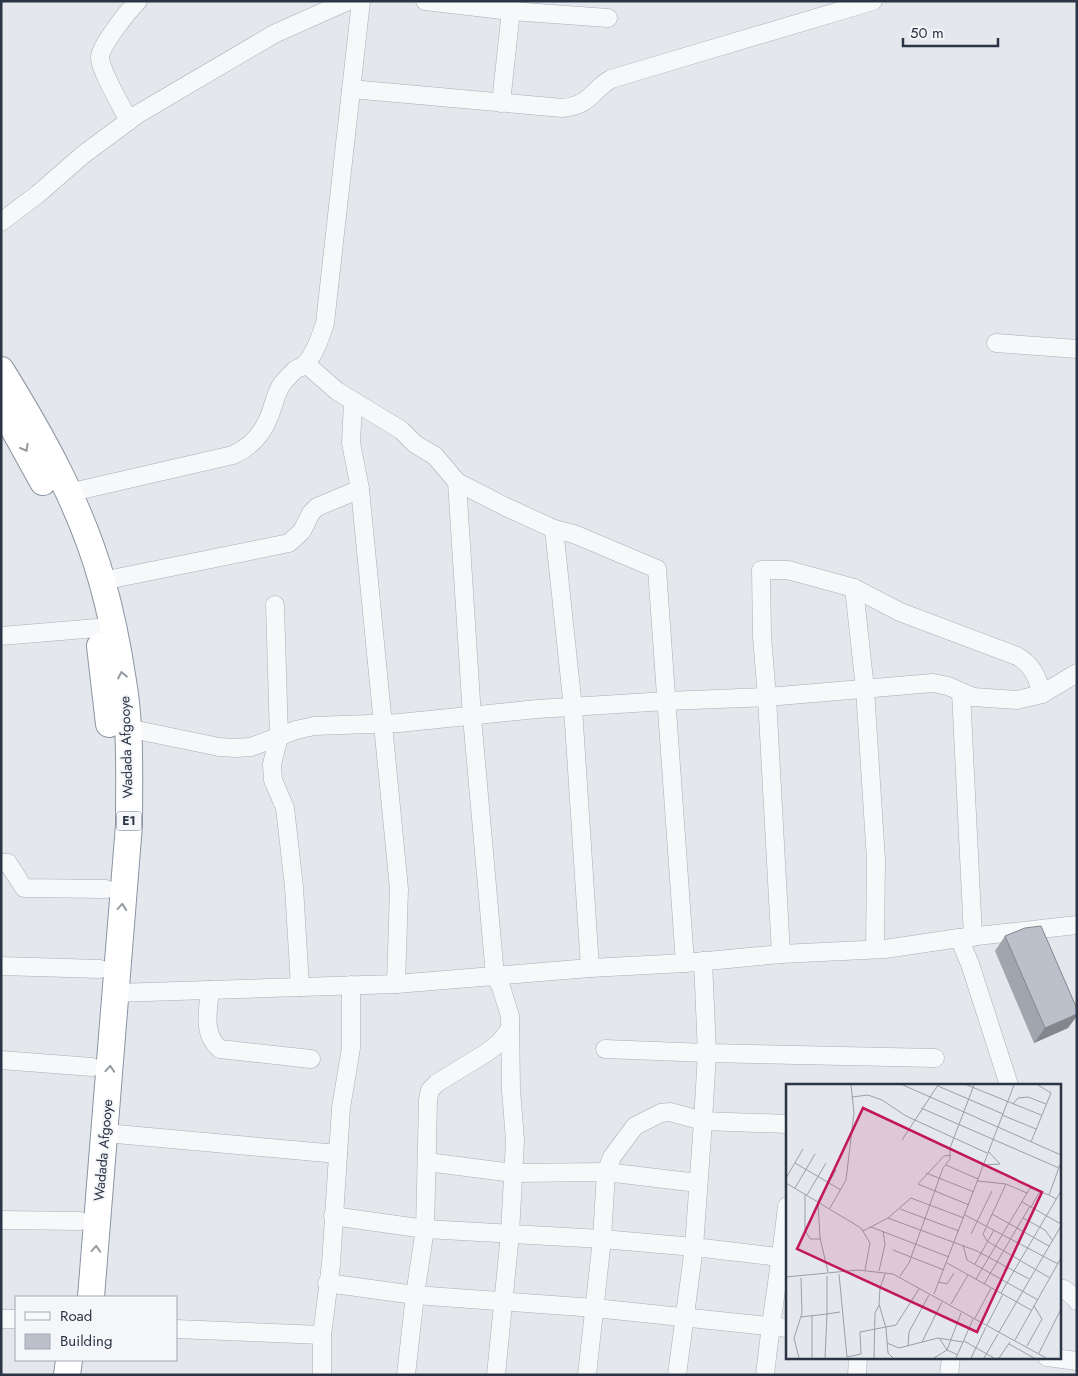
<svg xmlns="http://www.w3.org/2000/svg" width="1078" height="1376" viewBox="0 0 1078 1376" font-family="Jost,sans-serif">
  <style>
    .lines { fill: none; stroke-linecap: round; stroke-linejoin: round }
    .minor-casing { stroke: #a9aeb7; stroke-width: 19 }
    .highway-casing { stroke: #8b94a3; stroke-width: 28 }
    .minor { stroke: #f7f8fa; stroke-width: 18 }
    .highway { stroke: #fff; stroke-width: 26 }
    .wall { fill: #a1a5ae }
    .shaded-wall { fill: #83868d }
    .building { fill: #bbc0ca; stroke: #83868d }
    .oneway { stroke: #959aa2 }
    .labels { text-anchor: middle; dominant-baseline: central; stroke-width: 4; stroke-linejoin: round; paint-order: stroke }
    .shield { fill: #f4f6f9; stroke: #676e7b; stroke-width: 1 }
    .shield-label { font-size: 12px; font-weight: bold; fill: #2b3445 }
    .street-label { font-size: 14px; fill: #2b3445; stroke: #f4f6f9 }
    .inset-road { fill: none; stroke: #9a9fa9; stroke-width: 1 }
    .view { fill: #c2185b; fill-opacity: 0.15; stroke: #c2185b; stroke-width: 2.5 }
    .inset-edge { fill: none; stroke: #2b3445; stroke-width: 2.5 }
  </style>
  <rect width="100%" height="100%" fill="#e4e7ec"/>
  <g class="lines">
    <defs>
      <g id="minor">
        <polyline points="425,1 511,11 608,18"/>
        <path d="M351 89 562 108C592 105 589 92 611 79L873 1"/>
        <polyline points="501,103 512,1"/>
        <path d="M129 121C122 107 101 72 100 58 99 47 129 10 138 1"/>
        <polyline points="1,222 38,194 84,154 138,114 274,34 348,1"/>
        <polyline points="996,343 1077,349"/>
        <polyline points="306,364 337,391 401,430 415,444 435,456 457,482 506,507 554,529 574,534 657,569 685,963"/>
        <polyline points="353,402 351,443 360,489 399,889 396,984"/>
        <polyline points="457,482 472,717 495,976 501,987 510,1016 511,1090 515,1140 510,1234 496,1375"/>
        <path d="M68 493 233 455C251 447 262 435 269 417 274 405 275 394 282 384 285 380 291 374 295 370 298 368 303 367 305 364 315 355 321 335 325 323L361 1"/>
        <polyline points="554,529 573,708 590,968"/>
        <polyline points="102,581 289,543 302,531 311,513 317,507 360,489"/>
        <polyline points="854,588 865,689 876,860 875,949"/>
        <polyline points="275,605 279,737 272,764 273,780 285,808 294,887 300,987"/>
        <polyline points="1,636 97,628"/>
        <polyline points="961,692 973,937"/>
        <polyline points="127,728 219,747 236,748 251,747 296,730 314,726 399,723 537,709 667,701 767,697 933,683 948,686 973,697 1017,700 1042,694 1077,673"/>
        <polyline points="1,863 8,863 24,888 106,889"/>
        <polyline points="959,938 970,964 1009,1085"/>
        <path d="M781 954 767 697 762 637 761 570H788L854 588 900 612 1017 656C1033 665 1037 677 1042 694"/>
        <polyline points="1,966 100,969"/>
        <path d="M210 990C208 1011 202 1034 220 1049L311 1059"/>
        <polyline points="115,993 396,984 590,968 685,963 781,954 885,949 959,938 1077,925"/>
        <polyline points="605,1049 707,1053 935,1058"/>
        <polyline points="1,1060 92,1067"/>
        <polyline points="105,1133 338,1154"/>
        <polyline points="427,1162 513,1173 606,1172 698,1183"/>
        <polyline points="333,1216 425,1229 602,1239 694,1247 787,1258"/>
        <polyline points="1,1220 80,1221"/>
        <polyline points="327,1283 415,1295 595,1308 787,1328"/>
        <polyline points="1059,1289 1064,1289 1075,1298 1077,1301"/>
        <polyline points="1,1319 16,1319"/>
        <polyline points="176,1329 322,1335"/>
        <polyline points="1047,1357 1077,1361"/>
        <polyline points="322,1375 322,1335 331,1264 341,1108 351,1048 351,985"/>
        <polyline points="406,1375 415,1295 425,1229 428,1100 430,1090 437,1083 486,1053 499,1043 510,1029"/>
        <polyline points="587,1375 602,1239 606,1172 612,1157 635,1126 661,1113 670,1112 703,1121 787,1124"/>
        <polyline points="677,1375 694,1247 703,1121 707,1053 703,961"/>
        <path d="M765 1375C771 1318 781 1262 787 1206"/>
        <polyline points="857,1375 858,1357"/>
        <polyline points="949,1375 951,1357"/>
      </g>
      <g id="highway">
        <path d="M1 370C42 436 81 506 102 581 111 613 118 648 123 681 131 728 129 777 129 825L91 1297"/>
        <polyline points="1,406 43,482"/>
        <polyline points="100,646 109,724"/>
        <polyline points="67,1375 69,1360"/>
      </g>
    </defs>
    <use href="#minor" class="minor-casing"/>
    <use href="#highway" class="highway-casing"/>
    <use href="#minor" class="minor"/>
    <use href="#highway" class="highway"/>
  </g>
  <polygon class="wall" points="1005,936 1068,1028 1034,1043 995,951"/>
  <polygon class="shaded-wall" points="1077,1014 1077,1016 1068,1028 1034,1043 1045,1028"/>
  <polygon class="building" points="1041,926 1077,1009 1077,1014 1045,1028 1005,936 1025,928"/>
  <defs><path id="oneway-chevron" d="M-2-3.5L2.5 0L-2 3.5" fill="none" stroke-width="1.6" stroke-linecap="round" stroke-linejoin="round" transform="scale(1.25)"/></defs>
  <g class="oneway">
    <use href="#oneway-chevron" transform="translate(25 448) rotate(61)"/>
    <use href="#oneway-chevron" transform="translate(122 675) rotate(-101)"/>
    <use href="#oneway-chevron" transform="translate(122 907) rotate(-85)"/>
    <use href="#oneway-chevron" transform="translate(110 1069) rotate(-86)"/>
    <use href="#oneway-chevron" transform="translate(96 1249) rotate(-86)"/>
  </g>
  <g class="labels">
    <rect class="shield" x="116.5" y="811.5" width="25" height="19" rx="4"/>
    <g class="shield-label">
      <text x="129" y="821">E1</text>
    </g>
    <g class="street-label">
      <text transform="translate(126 747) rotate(-92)">Wadada Afgooye</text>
      <text transform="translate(103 1150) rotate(-85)">Wadada Afgooye</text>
    </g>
  </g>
  <g transform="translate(786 1084)">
    <rect width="275" height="275" fill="#e4e7ec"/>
    <path class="inset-road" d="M117 1 275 71M181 1 255 31M152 2 217 30M66 13 82 11 96 16 120 32 201 69M227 20 232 14 242 13 260 20M135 24 273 84M216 31 250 45M116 56 152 1M245 58 265 9 252 1M165 71 158 72 132 100 183 121M9 79 55 106M160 81 192 95M197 81 214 80 202 67M140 89 188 108M0 94 17 65M192 97 220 100 241 109M0 99 75 144 84 159 79 186M220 100 197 150 201 157 264 194M9 104 29 70M19 110V146L24 155H35M21 111 40 79M270 115 263 111 275 78M236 118 275 140M245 123 254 107M44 124 60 96 68 29 65 1M114 125 173 147M206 130 263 162M179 131 272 180M102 134 191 167 243 195M237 134 259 146 267 157M85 143 163 173M77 147 102 134 125 114 178 134M185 150 206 107M177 161 181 176 252 216M107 166 158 186M161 179 245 226M189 180 208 146M93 187 99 160 97 147M42 188 34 154 32 117 50 86M53 190 61 273M99 190 94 204 93 220 100 244 102 269 107 274M41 192V230L54 228M114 192 123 179 157 84 164 75V64L188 1M0 193 72 186 107 190 260 274M190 195 244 104 263 111M153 198 161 200 168 189M198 200 244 122M215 209 275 107M148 210 228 1M165 220 182 191M15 233 41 230 39 274M189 234 205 204M201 241 217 210M213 248 275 142M154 255 161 266 172 271M229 256 275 174M178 257 208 274M136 258 156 218M101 259 113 264 152 254 177 258M223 260 248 274M122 262 123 248 143 211M241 262 256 235 248 222M253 269 275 225M61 273 75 270 74 248 110 241 133 205M13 274 8 254 16 229 15 194M26 274V232M88 274 89 229 93 221M148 274 161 266 175 229M170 274 187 235M185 274 200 243M198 274 212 250M213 274 224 258"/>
    <path class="view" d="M77 24 256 108 191 248 11 165Z"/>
    <rect width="275" height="275" class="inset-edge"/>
  </g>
  <rect width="1078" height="1376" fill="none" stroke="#2b3445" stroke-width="5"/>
  <rect x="15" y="1296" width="162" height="65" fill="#f4f6f9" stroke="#a4a8b1"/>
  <rect x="25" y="1312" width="25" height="8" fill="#f7f8fa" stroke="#a4a8b1"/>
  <text x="60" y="1321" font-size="15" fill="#2b3445">Road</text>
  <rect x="25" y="1334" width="25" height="15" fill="#bbc0ca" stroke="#a4a8b1"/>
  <text x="60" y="1346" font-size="15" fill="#2b3445">Building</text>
  <path d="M903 38v8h95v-8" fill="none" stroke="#2b3445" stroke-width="2.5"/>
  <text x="910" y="38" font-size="15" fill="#2b3445" stroke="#f4f6f9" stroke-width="4" paint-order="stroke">50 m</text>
</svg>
